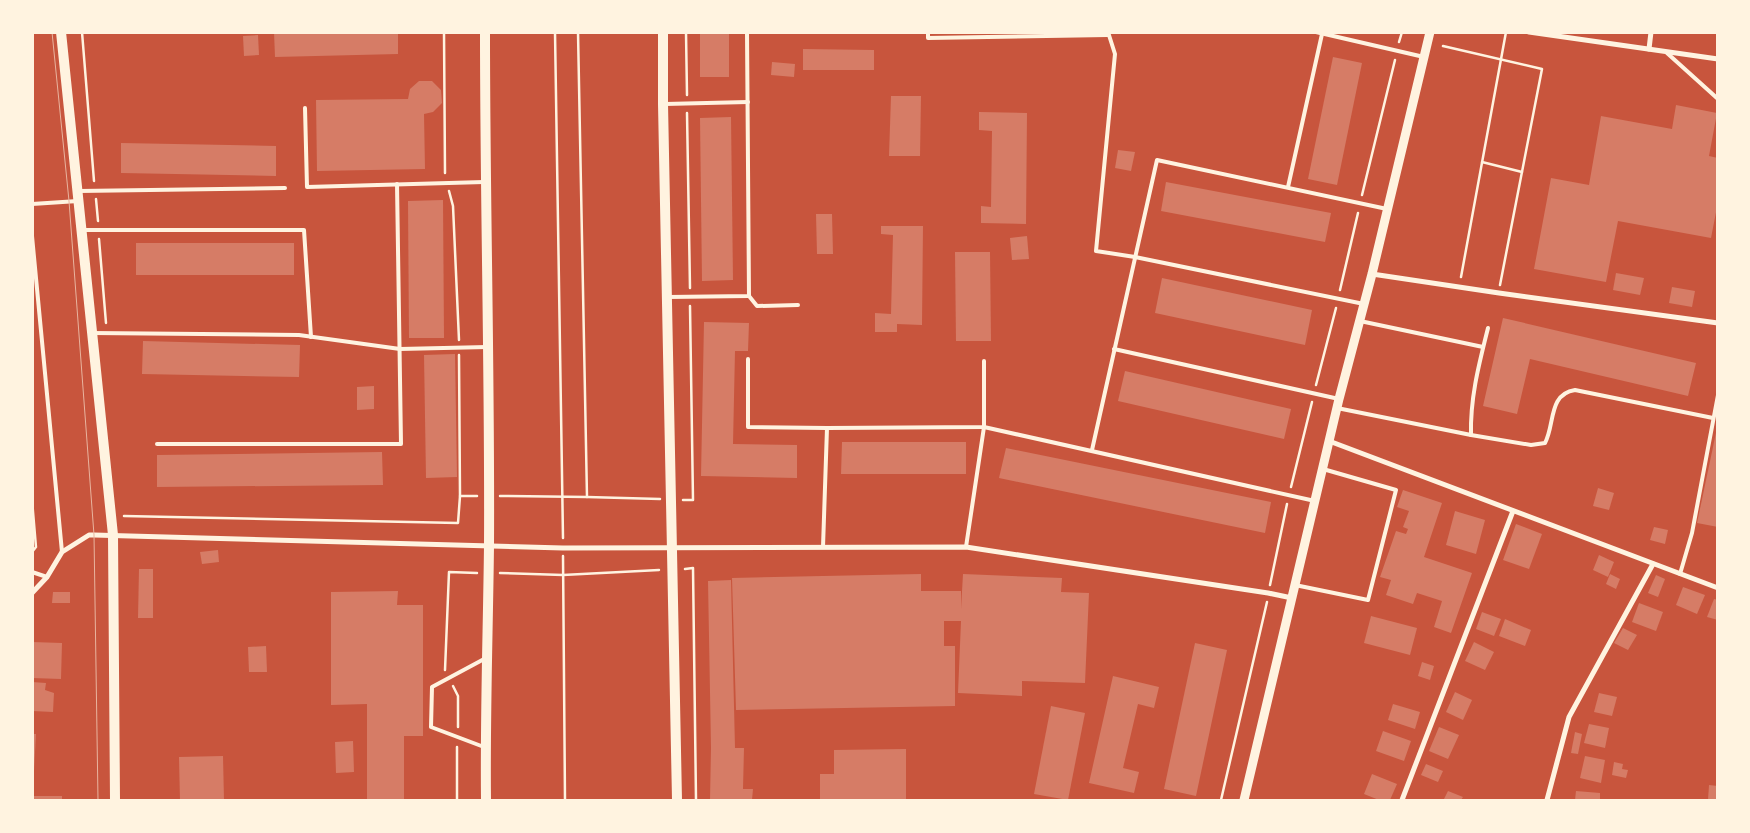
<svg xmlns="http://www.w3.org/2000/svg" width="1750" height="833" viewBox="0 0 1750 833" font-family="'Noto Sans',sans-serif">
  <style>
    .building { fill: #d67c66 }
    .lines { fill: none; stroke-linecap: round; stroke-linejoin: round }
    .path { stroke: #fff3e0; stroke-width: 2.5 }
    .service { stroke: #fff3e0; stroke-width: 4 }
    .minor { stroke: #fff3e0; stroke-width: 5 }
    .tertiary { stroke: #fff3e0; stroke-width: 9 }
    .secondary { stroke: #fff3e0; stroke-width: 10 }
    .tram { stroke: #e9b49f; stroke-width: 1 }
  </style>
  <rect width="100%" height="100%" fill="#c8553d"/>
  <g class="building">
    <polygon points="274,32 398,32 398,54 275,57"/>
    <rect x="700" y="32" width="29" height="45"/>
    <polygon points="258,35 259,55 244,56 243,36"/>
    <polygon points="803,49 874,50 874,70 803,70"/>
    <polygon points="1333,57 1362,63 1337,185 1308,179"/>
    <polygon points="772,62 795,64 794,77 771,75"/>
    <polygon points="419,81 432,81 441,90 442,103 433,112 424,114 425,169 317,171 316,100 408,99 410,89"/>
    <polygon points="891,96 921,96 920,156 889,156"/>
    <polygon points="1676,105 1717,113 1709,156 1718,158 1718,202 1711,238 1618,221 1606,282 1534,269 1551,178 1589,185 1601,116 1672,129"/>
    <polygon points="979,112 1027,113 1026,224 981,223 981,206 991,207 992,131 979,130"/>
    <polygon points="731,117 733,280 702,281 700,118"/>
    <polygon points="121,143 276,146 276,176 121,173"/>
    <polygon points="1118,150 1135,152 1131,171 1115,168"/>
    <polygon points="1166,182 1331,213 1325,242 1161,211"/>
    <polygon points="443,200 444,338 409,338 408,201"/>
    <polygon points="816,214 832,214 833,254 817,254"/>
    <polygon points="881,226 923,226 922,325 897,324 897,332 875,332 875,313 891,314 893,235 881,234"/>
    <polygon points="1027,236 1029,259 1012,260 1010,238"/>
    <rect x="136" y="243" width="158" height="32"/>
    <polygon points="955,252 990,252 991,341 956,341"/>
    <polygon points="1616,273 1644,278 1640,295 1613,290"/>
    <polygon points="1162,278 1312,310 1305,345 1155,313"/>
    <polygon points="1672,287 1695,291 1692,307 1669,303"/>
    <polygon points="1503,318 1696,363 1688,396 1530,359 1517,414 1483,406"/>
    <polygon points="704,322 749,323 748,351 735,351 733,444 797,445 797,478 701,476"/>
    <polygon points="143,341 300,345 299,377 142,374"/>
    <polygon points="455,354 457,477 426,478 424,355"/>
    <polygon points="1125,371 1291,409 1284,439 1118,401"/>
    <polygon points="374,386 374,409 357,410 357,387"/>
    <polygon points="1717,428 1718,428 1718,527 1697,523"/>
    <polygon points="842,442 966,442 966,474 841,474"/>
    <polygon points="1006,448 1271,502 1265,533 999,478"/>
    <polygon points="382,452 383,485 157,487 157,455"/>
    <polygon points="1598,488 1614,493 1609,510 1593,506"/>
    <polygon points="1403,490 1442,503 1424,557 1472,573 1451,633 1434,627 1442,601 1417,593 1413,604 1386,595 1391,580 1380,577 1396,531 1406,534 1408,529 1403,527 1409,511 1397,507"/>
    <polygon points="1455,511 1485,520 1476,554 1446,545"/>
    <polygon points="1516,524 1542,534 1529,569 1503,560"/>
    <polygon points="1654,527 1668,530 1665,544 1650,540"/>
    <polygon points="218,550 219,562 202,564 200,552"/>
    <polygon points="1599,555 1614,562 1608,577 1593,570"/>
    <polygon points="139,569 153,569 153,618 138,618"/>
    <polygon points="921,574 921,591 961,591 961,609 963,574 1062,578 1061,592 1089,593 1085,683 1022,681 1022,696 958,693 961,621 944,621 944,646 955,646 955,706 736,710 732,578"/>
    <polygon points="1610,574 1620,579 1616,589 1606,584"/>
    <polygon points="1656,575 1665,579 1658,597 1648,593"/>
    <polygon points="731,580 735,748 744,748 743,789 753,789 752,800 710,800 711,748 708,581"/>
    <polygon points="1683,587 1705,595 1697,614 1676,605"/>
    <polygon points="398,591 397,605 423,605 423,736 404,736 404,800 367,800 367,704 331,705 331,592"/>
    <polygon points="53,592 70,592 70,603 52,603"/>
    <polygon points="1714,599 1718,600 1718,620 1707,617"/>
    <polygon points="1639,603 1663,612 1656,631 1632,622"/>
    <polygon points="1482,612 1501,619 1494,636 1476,629"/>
    <polygon points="1371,616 1417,628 1410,655 1364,643"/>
    <polygon points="1505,619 1531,630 1525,646 1499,636"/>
    <polygon points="1623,628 1637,635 1628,650 1614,643"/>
    <polygon points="32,642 62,643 61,679 32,678"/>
    <polygon points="1474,642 1494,652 1485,670 1465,661"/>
    <polygon points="1195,643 1227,650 1196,796 1164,789"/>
    <polygon points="266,646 267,672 249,672 248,647"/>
    <polygon points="1422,662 1434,666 1430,680 1418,676"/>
    <polygon points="1113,676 1159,687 1154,708 1138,704 1123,768 1139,772 1134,793 1089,783"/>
    <polygon points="32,682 46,683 45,690 54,693 53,712 32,711"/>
    <polygon points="1455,692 1472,700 1463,720 1446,712"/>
    <polygon points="1599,693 1617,697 1612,716 1594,712"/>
    <polygon points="1393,704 1420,712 1415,729 1388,720"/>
    <polygon points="1051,706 1085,713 1068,800 1034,794"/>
    <polygon points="1589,724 1609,728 1605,748 1584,743"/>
    <polygon points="1439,727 1459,735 1448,759 1429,751"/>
    <polygon points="1383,731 1411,741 1404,761 1376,751"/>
    <polygon points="1575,732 1582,734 1578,754 1571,753"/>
    <polygon points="32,734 36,734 34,771 32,771"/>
    <polygon points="353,741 354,772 336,773 335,742"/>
    <polygon points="906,749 906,800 820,800 820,774 834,774 834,750"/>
    <polygon points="223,756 224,800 180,800 179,757"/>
    <polygon points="1585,756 1605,760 1601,783 1580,778"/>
    <polygon points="1614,762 1623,764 1622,769 1628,770 1626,778 1612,775"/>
    <polygon points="1426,764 1443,771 1438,782 1421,775"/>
    <polygon points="1372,774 1397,784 1390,800 1379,800 1364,794"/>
    <polygon points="1709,785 1718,786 1718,800 1708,800"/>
    <polygon points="1448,791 1463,797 1461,800 1448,800 1444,799"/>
    <polygon points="1576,791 1600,793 1600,800 1575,800"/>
    <rect x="32" y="796" width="30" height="4"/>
  </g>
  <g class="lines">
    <g class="path">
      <polyline points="82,32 94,181"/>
      <polyline points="444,32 445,173"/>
      <polyline points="555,32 563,538"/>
      <polyline points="686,32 687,95"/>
      <polyline points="1399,42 1402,32"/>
      <polyline points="1443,46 1542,69 1500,285"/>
      <polyline points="687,113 690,288"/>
      <polyline points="1482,162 1522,172"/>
      <polyline points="449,191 453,206 459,340"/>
      <polyline points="1362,195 1395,60"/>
      <polyline points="96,199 98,221"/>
      <polyline points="99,239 106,323"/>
      <polyline points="1461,277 1506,32"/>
      <polyline points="1340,290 1358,213"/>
      <polyline points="1316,385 1336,308"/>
      <polyline points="1291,487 1312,402"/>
      <polyline points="460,496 477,496"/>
      <polyline points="500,496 587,497 578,32"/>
      <polyline points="587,497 660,499"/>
      <polyline points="32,500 36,547 32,552"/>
      <polyline points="683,500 693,500 690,306"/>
      <polyline points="124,516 458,523 460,496 459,355"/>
      <polyline points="563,556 565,800"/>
      <polyline points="685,569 693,568 696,800"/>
      <polyline points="500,573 563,575 659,570"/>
      <polyline points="1270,585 1287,504"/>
      <polyline points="445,670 449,572 477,573"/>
      <polyline points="453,686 458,696 458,727"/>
      <polyline points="457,800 457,747"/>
      <polyline points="1221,800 1267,602"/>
    </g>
    <g class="service">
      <polyline points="928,32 928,38 1108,35"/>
      <polyline points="1108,32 1115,54 1096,251 1135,257 1364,304"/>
      <polyline points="1316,32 1424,57"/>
      <polyline points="1667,53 1718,99"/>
      <polyline points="665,104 748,102"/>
      <polyline points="305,108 307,187 484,182"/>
      <polyline points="1288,187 1322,34"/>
      <polyline points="79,191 285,188"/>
      <polyline points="32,204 78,201"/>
      <polyline points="82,230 304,230 311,337"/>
      <polyline points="32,236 62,552"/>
      <polyline points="749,296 757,306 798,305"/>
      <polyline points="668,297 749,296 747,32"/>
      <polyline points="1360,321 1483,347"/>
      <polyline points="92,333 299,335 400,349 487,347"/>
      <polyline points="1114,349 1339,399"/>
      <polyline points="748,359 748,427 827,428 823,547"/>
      <path d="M1337 408 1471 435 1531 445 1545 443C1555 425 1548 394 1575 390L1713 418"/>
      <polyline points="827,428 984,427 984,361"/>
      <path d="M1471 435C1470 398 1479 364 1488 328"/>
      <polyline points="157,444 401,444 397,184"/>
      <polyline points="1092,450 1157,160 1387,209"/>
      <polyline points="966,547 984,427 1315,501"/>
      <polyline points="32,572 47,577"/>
      <polyline points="1680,574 1692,533 1718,395"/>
      <polyline points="1295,585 1368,600 1396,490 1323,469"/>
      <polyline points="484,747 431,727 432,687 486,658"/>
    </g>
    <g class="minor">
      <polyline points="1529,32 1718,59"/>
      <polyline points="1649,49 1651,32"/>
      <polyline points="1372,274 1499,293 1718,323"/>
      <polyline points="1329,441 1718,588"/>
      <polyline points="32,593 47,577 62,552 89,535 94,535 563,548 966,547 1268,593 1292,598"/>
      <polyline points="1402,800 1513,511"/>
      <polyline points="1547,800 1569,717 1653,564"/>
    </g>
    <polyline class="tertiary" points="1244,800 1339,399 1372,274 1430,32"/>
    <g class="secondary">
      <polyline points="61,32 113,535 115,800"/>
      <path d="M485 32C485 204 490 375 489 546 488 631 485 716 486 800"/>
      <polyline points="663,32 663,104 677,800"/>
    </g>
    <polyline class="tram" points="52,32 69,201 94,535 98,800"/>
  </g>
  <rect width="1750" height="833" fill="none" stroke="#fff3e0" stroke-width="68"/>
</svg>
